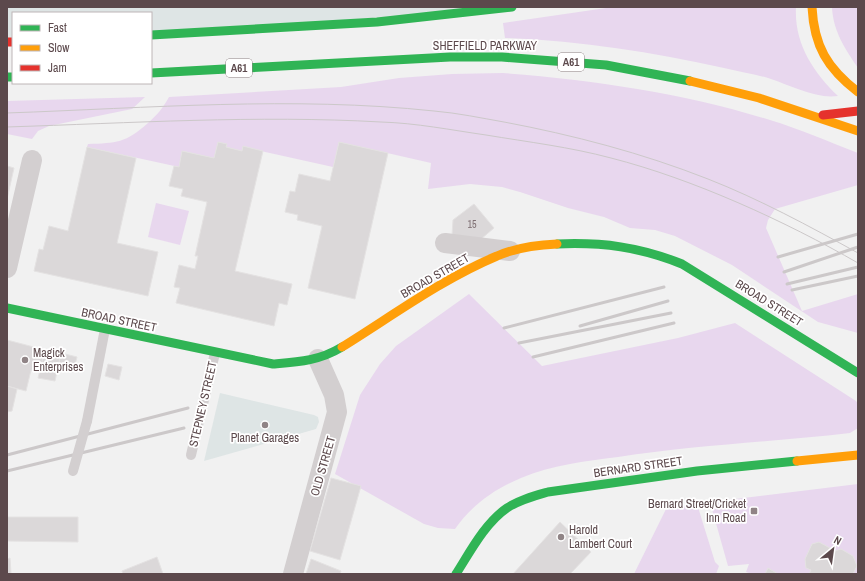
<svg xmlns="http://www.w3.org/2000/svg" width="865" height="581" viewBox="0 0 865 581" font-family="'Archivo Narrow',sans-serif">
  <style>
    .commercial { fill: #dee5e5 }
    .green { fill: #e8d7ee }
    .building { fill: #dbd8d9; stroke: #e4e2e2 }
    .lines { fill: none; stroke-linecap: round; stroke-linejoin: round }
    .lane { stroke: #d3cfd0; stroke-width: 10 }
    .street { stroke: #d3cfd0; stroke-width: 20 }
    .fast { stroke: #30b455; stroke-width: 9 }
    .slow { stroke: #ff9f0a; stroke-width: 9 }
    .jam { stroke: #e5322d; stroke-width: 9 }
    .tram { stroke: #ccc8c9; stroke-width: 1 }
    .rail { stroke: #ccc8c9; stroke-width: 3 }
    .lane-bridge { stroke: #d3cfd0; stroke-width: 10 }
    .poi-dot { fill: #908486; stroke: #fff; stroke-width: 1.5 }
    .labels { text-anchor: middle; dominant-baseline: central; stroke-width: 3.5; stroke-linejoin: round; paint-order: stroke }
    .number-label { font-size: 10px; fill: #7d6e71 }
    .shield { fill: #fff; stroke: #8d8082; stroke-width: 1 }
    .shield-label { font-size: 11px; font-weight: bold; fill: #5c494c }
    .street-label { font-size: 12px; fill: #5c494c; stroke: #fff }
    .poi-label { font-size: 12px; fill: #5c494c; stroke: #fff; text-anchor: start }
  </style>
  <rect width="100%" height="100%" fill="#f1f1f1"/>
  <g class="commercial">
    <polygon points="7,7 512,7 151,35 151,13 13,13 13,40 7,40"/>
    <polygon points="220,393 314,415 318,417 319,422 316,429 204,461"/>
  </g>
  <g class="green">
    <path d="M613 7H796C794 43 813 72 838 96 816 99 792 86 771 79 756 74 740 72 724 68 650 52 581 41 505 38L503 23Z"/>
    <path d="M832 7 858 8V68C845 49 833 31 832 7Z"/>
    <path d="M503 73C593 80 684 93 770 120 800 129 829 142 858 153V185L775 209 768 220 766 228 802 311 858 294V333L818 322 732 265 675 236 655 230 630 228 604 217 568 208 520 192 502 187 470 184 428 189 431 163 339 142 333 167 243 147 242 151 226 147V144L218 142 214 158 183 151 179 167 87 147 88 144C116 143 126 143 148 123 157 115 163 108 169 97L341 87 399 78 452 74Z"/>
    <polygon points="145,97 132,109 49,126 38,131 32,139 7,134 7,101"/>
    <polygon points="156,203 189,211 180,245 148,237"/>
    <path d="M469 294 542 366 678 338 735 323 856 401 858 404V428L850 433C773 442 695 445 618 457 585 461 552 465 521 478 493 490 472 505 455 529L438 528 424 524 335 474 360 395 380 364 396 346Z"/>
    <polygon points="858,484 858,574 853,574 857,566 853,556 841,549 832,552 830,548 819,542 812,544 805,559 806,568 811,570 809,574 778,574 768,568 765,574 752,574 746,572 749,564 728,566 710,502"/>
    <polygon points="697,504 715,562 719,566 716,574 634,574 667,507"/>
  </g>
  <g class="building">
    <polygon points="218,142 227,144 226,147 242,151 243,146 263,151 235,271 292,284 287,305 279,303 274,326 176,303 180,288 174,287 179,265 195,269 198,256 195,256 207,202 181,196 183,189 169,186 174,166 179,167 182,151 214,158"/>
    <polygon points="339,142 388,153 355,299 308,288 322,226 297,220 298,215 285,212 290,191 295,192 299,174 330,181"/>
    <polygon points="87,147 136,158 117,243 158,252 148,296 34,271 39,249 43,250 49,226 68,231"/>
    <polygon points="7,166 14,168 7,199"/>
    <polygon points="474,204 494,228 481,239 452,236 453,220"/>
    <polygon points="7,340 45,350 40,372 31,370 26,391 7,386"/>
    <polygon points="45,350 61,353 55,381 38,378"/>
    <polygon points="61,353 77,357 73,372 58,368"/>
    <polygon points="108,364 122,367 119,380 105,376"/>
    <polygon points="7,386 17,389 12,411 7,412"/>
    <polygon points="331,478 361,486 340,560 310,551"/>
    <polygon points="7,517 78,517 78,542 7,541"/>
    <polygon points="560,522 591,552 570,574 513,574"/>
    <polygon points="819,542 830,548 832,552 841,549 853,556 857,566 853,574 809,574 811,570 806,568 805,559 812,544"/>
    <polygon points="157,557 163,574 123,574 122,571"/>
    <polygon points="10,558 11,574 7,574 7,559"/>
    <polygon points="311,559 341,571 340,574 306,574"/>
    <polygon points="768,568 778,574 765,574"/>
  </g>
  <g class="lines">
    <g class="lane">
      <polyline points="87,421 105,329"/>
      <polyline points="191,455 215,353"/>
    </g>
    <g class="street">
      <polyline points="445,243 510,251"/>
      <polyline points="7,268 32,160"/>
      <polyline points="293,574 337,412 334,395 318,359"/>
    </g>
    <g class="fast">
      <polyline points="151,35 377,22 512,7"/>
      <polyline points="151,73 450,57 502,57 606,65 690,81"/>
      <polyline points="7,77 13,77"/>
      <path d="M557 244C602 242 640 247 682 264L858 373"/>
      <path d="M7 308 273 364C298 362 319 361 342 347"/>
      <path d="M456 574C470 552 485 523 507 508 519 500 534 496 548 492L697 471 797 461"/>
    </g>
    <g class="slow">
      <path d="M812 7C814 46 827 68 858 92"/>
      <polyline points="690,81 759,98 858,131"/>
      <path d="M342 347C392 316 442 279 497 256 515 248 537 245 557 244"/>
      <polyline points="797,461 858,455"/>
    </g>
    <g class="jam">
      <polyline points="7,42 13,42"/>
      <polyline points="823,115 858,111"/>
    </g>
    <g class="tram">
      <path d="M7 113C149 108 293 96 434 111 458 113 481 118 504 122 573 135 642 153 708 179 759 199 809 226 858 253"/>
      <path d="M7 127C131 123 257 115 381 122 416 123 451 130 486 135 528 142 570 147 611 158 693 179 785 221 858 263"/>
    </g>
    <g class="rail">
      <polyline points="778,257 858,234"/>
      <polyline points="784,272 858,247"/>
      <polyline points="787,284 858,267"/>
      <polyline points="792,290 858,276"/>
      <polyline points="580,326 668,301"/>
      <polyline points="504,328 664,287"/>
      <polyline points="519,343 671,313"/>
      <polyline points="533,357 674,323"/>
      <polyline points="7,455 188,408"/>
      <polyline points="7,471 184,428"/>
    </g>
    <polyline class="lane-bridge" points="73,471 87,421"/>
  </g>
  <g class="poi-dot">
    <circle cx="25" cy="360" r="4"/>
    <circle cx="265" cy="425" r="4"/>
    <rect x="750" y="507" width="8" height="8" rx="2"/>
    <circle cx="561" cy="537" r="4"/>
  </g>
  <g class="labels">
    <g class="number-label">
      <text x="472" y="224">15</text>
    </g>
    <g class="shield">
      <rect x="558" y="53" width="26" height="18" rx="3"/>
      <rect x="226" y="59" width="26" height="18" rx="3"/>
    </g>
    <g class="shield-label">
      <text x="571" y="62">A61</text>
      <text x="239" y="68">A61</text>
    </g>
    <g class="street-label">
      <text x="485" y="46">SHEFFIELD PARKWAY</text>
      <text transform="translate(435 276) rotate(-30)">BROAD STREET</text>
      <text transform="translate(769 303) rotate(32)">BROAD STREET</text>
      <text transform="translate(119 320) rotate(12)">BROAD STREET</text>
      <text transform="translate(203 404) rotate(-77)">STEPNEY STREET</text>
      <text transform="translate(323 466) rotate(-74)">OLD STREET</text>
      <text transform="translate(638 467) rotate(-8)">BERNARD STREET</text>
    </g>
    <g class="poi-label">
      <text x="33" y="353">Magick<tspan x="33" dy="14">Enterprises</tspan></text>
      <text x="265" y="438" text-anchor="middle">Planet Garages</text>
      <text x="746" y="504" text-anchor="end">Bernard Street/Cricket<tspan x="746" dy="14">Inn Road</tspan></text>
      <text x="569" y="530">Harold<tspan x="569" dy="14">Lambert Court</tspan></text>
    </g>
  </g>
  <rect width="865" height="581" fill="none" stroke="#5c494c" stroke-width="16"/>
  <rect x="12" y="12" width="140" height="72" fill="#ffffff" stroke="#beb6b7"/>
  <rect x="20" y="25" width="20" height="6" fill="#30b455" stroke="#beb6b7"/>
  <text x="48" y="32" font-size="12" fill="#5c494c">Fast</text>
  <rect x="20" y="45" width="20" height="6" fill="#ff9f0a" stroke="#beb6b7"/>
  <text x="48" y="52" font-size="12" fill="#5c494c">Slow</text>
  <rect x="20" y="65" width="20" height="6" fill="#e5322d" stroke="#beb6b7"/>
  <text x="48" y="72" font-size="12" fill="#5c494c">Jam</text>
  <g transform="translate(833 549) rotate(29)" stroke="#ffffff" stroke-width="3" paint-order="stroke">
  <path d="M0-3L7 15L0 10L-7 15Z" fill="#5c494c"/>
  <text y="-6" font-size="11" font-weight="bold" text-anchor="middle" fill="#5c494c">N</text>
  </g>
</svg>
